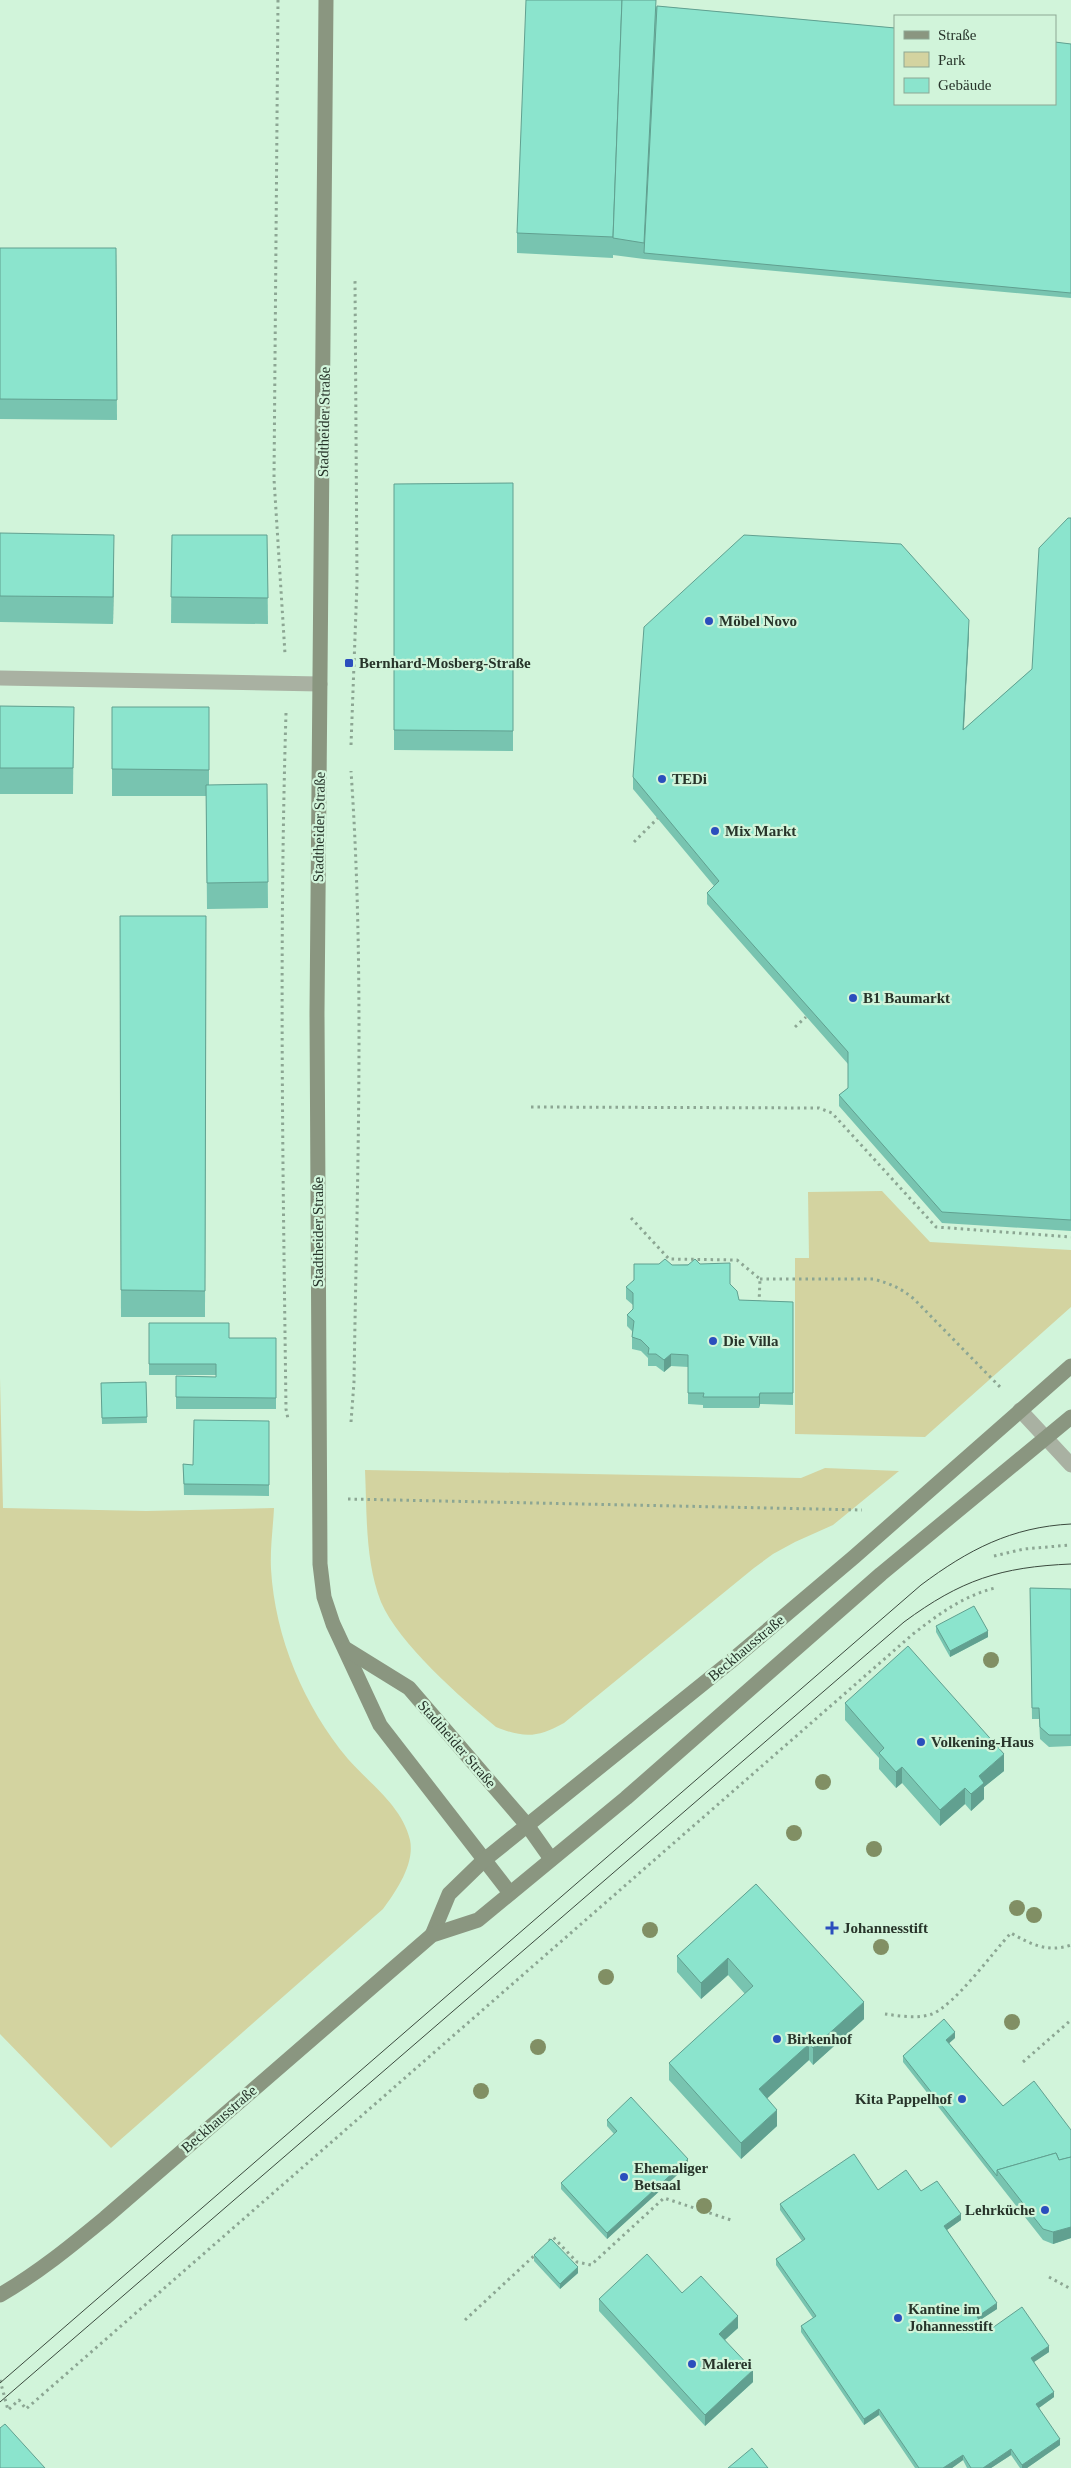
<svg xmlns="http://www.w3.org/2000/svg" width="1071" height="2468" viewBox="0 0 1071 2468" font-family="'Times New Roman',serif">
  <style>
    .green { fill: #d3d3a0 }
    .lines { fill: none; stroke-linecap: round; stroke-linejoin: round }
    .path { stroke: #8ca693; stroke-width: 3; stroke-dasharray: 2.5 4; stroke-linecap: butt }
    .lane { stroke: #a9b1a2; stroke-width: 15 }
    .street { stroke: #a9b1a2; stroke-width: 15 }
    .secondary { stroke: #8a9680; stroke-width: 15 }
    .tram { stroke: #3b4a3e; stroke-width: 1 }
    .tree { fill: #818f64 }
    .wall { fill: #78c4b0 }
    .shaded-wall { fill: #61a090 }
    .building { fill: #8be4cd; stroke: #61a090 }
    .poi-dot { fill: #2b4ebd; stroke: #d1f4da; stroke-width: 2 }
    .labels { text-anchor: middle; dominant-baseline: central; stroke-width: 4.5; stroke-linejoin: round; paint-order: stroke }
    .street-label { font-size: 15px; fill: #27342a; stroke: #d1f4da }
    .poi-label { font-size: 15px; font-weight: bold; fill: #27342a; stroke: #d1f4da; text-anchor: start }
  </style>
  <rect width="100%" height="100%" fill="#d1f4da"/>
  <g class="green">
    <polygon points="882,1191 930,1242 1071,1250 1071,1307 925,1437 795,1434 795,1258 809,1258 808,1192"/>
    <path d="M0 1378 3 1508 146 1511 274 1508C273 1528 270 1549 271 1569 275 1638 304 1706 348 1759 370 1784 402 1806 410 1840 415 1864 396 1891 383 1909L111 2148 0 2034Z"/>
    <path d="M825 1468 899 1471 833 1525 795 1542 773 1554 754 1568 564 1723C537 1738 524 1738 496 1727 460 1697 399 1644 381 1602 365 1561 367 1514 365 1470L801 1478Z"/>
  </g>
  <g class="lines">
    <g class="path">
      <polyline points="278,0 274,479 285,654"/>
      <path d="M286 713C279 945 283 1177 286 1409L288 1419"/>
      <polyline points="351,745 357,583 355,281"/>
      <polyline points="634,842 658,818"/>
      <polyline points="795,1027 806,1017"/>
      <polyline points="531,1107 819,1108 832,1113 936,1227 1071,1237"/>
      <polyline points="631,1218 669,1259 737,1260 760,1279 759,1304"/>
      <path d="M760 1279H873C889 1283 901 1288 914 1299L1001 1388"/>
      <path d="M351 1422 354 1382C357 1179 365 974 351 771"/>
      <polyline points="348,1499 862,1510"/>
      <polyline points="994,1556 1024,1549 1070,1545"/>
      <path d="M885 2014C900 2016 918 2019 932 2014 956 2004 992 1953 1011 1933 1030 1944 1048 1953 1071 1945"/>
      <polyline points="1023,2062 1071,2020"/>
      <polyline points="549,2241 553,2237 577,2262 591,2265 664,2198 734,2221"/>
      <polyline points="1049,2277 1071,2289"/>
      <polyline points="465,2320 536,2254"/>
      <path d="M0 2380 8 2410 19 2400 26 2409 913 1634C939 1614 963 1596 995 1588"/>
    </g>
    <polyline class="lane" points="1020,1410 1071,1465"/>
    <polyline class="street" points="0,678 320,684"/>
    <g class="secondary">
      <polyline points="326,0 317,1013 320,1564 324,1597 333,1624 380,1725 510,1893"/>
      <polyline points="346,1649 409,1688 527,1825 551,1859"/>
      <polyline points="432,1935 449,1894 483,1861 730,1662 854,1557 1071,1366"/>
      <path d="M0 2295C38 2273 71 2246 105 2218L432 1935 478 1920 626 1798 881 1574 1071 1417"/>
    </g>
    <g class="tram">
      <path d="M0 2383 921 1585C968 1550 1011 1527 1071 1524"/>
      <path d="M0 2402 904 1622C961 1580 1000 1567 1071 1564"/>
    </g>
  </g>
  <g class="tree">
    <circle cx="991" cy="1660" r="8"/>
    <circle cx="823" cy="1782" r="8"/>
    <circle cx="794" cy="1833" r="8"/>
    <circle cx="874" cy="1849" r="8"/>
    <circle cx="1017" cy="1908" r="8"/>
    <circle cx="1034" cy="1915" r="8"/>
    <circle cx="650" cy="1930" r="8"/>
    <circle cx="881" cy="1947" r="8"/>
    <circle cx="606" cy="1977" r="8"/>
    <circle cx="1012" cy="2022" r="8"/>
    <circle cx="538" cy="2047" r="8"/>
    <circle cx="481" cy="2091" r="8"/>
    <circle cx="704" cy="2206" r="8"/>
  </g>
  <g class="wall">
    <polygon points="657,6 1071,44 1071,298 644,259 613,255 613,258 517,253 517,233"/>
    <polygon points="0,248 116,248 117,420 0,419"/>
    <polygon points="513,483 513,751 394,750 394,484"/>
    <polygon points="1071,518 1071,1231 942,1223 839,1106 839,1095 848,1088 848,1064 707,904 707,893 714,886 633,789 633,777 969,632 964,729 1032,669"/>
    <polygon points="0,533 114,561 113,624 0,622"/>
    <polygon points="172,535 267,535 268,624 171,623"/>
    <polygon points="0,706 74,707 73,794 0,794"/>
    <polygon points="112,707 209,707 209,785 267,784 268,908 207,909 206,796 112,796"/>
    <polygon points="120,916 206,916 205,1317 121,1317"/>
    <polygon points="700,1264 730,1284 739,1300 793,1302 793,1405 760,1404 759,1408 703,1408 703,1405 688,1404 688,1367 671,1366 664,1372 656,1366 648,1366 648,1358 641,1351 632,1349 632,1331 627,1326 627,1315 633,1310 633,1305 626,1299 626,1287 672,1265"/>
    <polygon points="149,1323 229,1338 276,1338 276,1409 176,1409 176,1376 216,1377 216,1375 149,1375"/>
    <polygon points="146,1382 147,1423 102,1424 101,1383"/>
    <polygon points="269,1421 269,1496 184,1495 183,1464 193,1465"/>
    <polygon points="1030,1588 1071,1589 1071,1746 1049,1747 1040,1739 1039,1719 1032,1719"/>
    <polygon points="936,1626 988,1637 950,1657 936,1632"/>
    <polygon points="845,1703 1004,1771 984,1787 984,1799 971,1811 965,1804 940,1826 902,1783 896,1788 879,1769 879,1758 845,1720"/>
    <polygon points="756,1884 864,2019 813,2065 809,2060 767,2098 777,2126 741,2159 669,2080 669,2063 745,1994 728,1975 701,1999 677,1972 677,1956"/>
    <polygon points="955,2038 949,2043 1003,2106 1071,2130 1071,2238 1053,2244 1043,2240 903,2062 903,2056"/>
    <polygon points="607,2120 688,2165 607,2239 561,2189 561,2183 614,2134 607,2126"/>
    <polygon points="878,2190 921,2191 961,2220 947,2230 997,2309 980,2320 988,2331 1049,2352 1034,2362 1054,2397 1039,2408 1060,2445 1027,2468 1020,2468 1011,2455 991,2468 967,2468 963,2460 952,2468 915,2468 879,2415 864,2425 801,2332 801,2326 813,2318 776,2265 776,2259 802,2241 780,2210 780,2204"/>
    <polygon points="534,2255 578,2273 560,2289 534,2261"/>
    <polygon points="682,2293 738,2328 725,2340 753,2382 705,2426 599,2311 599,2299"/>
  </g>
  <g class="shaded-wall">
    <polygon points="114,535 114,561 113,624 113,597"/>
    <polygon points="969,620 969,632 963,741 963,730"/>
    <polygon points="671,1354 671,1366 664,1372 664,1360"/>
    <polygon points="760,1393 760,1404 759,1408 759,1397"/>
    <polygon points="988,1631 988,1637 950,1657 950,1651"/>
    <polygon points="1004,1754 1004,1771 984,1787 984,1799 971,1811 971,1794 979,1776"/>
    <polygon points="902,1767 902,1783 896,1788 896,1772"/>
    <polygon points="965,1788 965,1804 940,1826 940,1810"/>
    <polygon points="728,1958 728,1975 701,1999 701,1983"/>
    <polygon points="864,2002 864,2019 813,2065 813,2048"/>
    <polygon points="955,2032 955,2038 946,2046 946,2040"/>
    <polygon points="809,2044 809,2060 759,2106 759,2089"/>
    <polygon points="777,2110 777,2126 741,2159 741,2143"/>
    <polygon points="688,2159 688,2165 607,2239 607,2233"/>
    <polygon points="961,2214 961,2220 944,2232 944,2226"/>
    <polygon points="1071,2227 1071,2238 1053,2244 1053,2232"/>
    <polygon points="578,2267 578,2273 560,2289 560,2284"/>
    <polygon points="997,2303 997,2309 977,2322 977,2317"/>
    <polygon points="738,2316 738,2328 719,2345 719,2334"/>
    <polygon points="1049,2346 1049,2352 1031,2364 1031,2358"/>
    <polygon points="753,2370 753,2382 705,2426 705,2415"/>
    <polygon points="1054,2392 1054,2397 1036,2410 1036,2404"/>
    <polygon points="879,2409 879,2415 864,2425 864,2419"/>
    <polygon points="1060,2439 1060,2445 1027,2468 1022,2468 1022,2465"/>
    <polygon points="1011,2449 1011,2455 991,2468 983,2468"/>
    <polygon points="963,2455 963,2460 952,2468 943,2468"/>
  </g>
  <g class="building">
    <polygon points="526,0 622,0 613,237 517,233"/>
    <polygon points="622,0 656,0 644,243 613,238"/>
    <polygon points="657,6 895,28 895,104 1055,104 1055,42 1071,44 1071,293 644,253"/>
    <polygon points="0,248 116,248 117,400 0,399"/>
    <polygon points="513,483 513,731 394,730 394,484"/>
    <polygon points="1068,518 1071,518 1071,1220 942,1212 839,1095 848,1088 848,1052 707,893 719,881 633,777 644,627 744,535 901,544 969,620 963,730 1032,669 1039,548"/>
    <polygon points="0,533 114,535 113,597 0,596"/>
    <polygon points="172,535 267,535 268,598 171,597"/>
    <polygon points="0,706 74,707 73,768 0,768"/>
    <polygon points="112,707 209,707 209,770 112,769"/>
    <polygon points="267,784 268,882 207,883 206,785"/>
    <polygon points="120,916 206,916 205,1291 121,1290"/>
    <polygon points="665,1259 672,1265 688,1265 695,1259 700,1264 730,1263 730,1284 737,1291 739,1300 793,1302 793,1393 760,1393 759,1397 703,1397 704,1393 688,1393 688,1355 671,1354 664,1360 656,1354 648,1354 649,1348 641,1340 632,1337 634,1321 627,1315 633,1309 633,1293 626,1287 634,1280 634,1264 659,1264"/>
    <polygon points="149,1323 229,1323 229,1338 276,1338 276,1398 176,1397 176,1376 216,1377 216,1364 149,1364"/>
    <polygon points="146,1382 147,1417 102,1418 101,1383"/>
    <polygon points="194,1420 269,1421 269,1485 184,1484 183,1464 193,1465"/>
    <polygon points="1030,1588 1071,1589 1071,1735 1049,1735 1040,1727 1039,1708 1032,1708"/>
    <polygon points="974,1606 988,1631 950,1651 936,1626"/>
    <polygon points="908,1646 1004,1754 979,1776 984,1783 971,1794 965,1788 940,1810 902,1767 896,1772 879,1753 884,1748 845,1703"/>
    <polygon points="756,1884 864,2002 813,2048 809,2044 759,2089 777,2110 741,2143 669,2063 753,1986 728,1958 701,1983 677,1956"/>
    <polygon points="944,2019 955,2032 946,2040 1003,2106 1034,2081 1071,2130 1071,2157 1059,2160 1056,2153 997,2170 997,2176 903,2056"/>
    <polygon points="631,2097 688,2159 607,2233 561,2183 617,2131 607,2120"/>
    <polygon points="1056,2153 1059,2160 1071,2157 1071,2227 1053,2232 1043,2229 997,2170"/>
    <polygon points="854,2154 878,2190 906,2170 921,2191 937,2181 961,2214 944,2226 997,2303 977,2317 988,2331 1022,2307 1049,2346 1031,2358 1054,2392 1036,2404 1060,2439 1022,2465 1011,2449 983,2468 971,2468 963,2455 943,2468 919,2468 879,2409 864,2419 801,2326 816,2316 776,2259 805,2239 780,2204"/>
    <polygon points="551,2239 578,2267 560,2284 534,2255"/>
    <polygon points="647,2254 682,2293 701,2276 738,2316 719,2334 753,2370 705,2415 599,2299"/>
    <polygon points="5,2424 45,2468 0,2468 0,2428"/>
    <polygon points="752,2448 768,2468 728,2468"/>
  </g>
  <g class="poi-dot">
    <circle cx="709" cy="621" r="5"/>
    <rect x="344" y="658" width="10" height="10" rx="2.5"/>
    <circle cx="662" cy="779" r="5"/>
    <circle cx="715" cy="831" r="5"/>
    <circle cx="853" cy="998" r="5"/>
    <circle cx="713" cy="1341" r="5"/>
    <circle cx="921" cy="1742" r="5"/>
    <path d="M829.5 1920.5h5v5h5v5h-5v5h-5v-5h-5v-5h5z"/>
    <circle cx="777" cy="2039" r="5"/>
    <circle cx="962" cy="2099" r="5"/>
    <circle cx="624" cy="2177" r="5"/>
    <circle cx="1045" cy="2210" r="5"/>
    <circle cx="898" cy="2318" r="5"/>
    <circle cx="692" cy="2364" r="5"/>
  </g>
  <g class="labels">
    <g class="street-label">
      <text transform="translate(324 422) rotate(-89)">Stadtheider Straße</text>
      <text transform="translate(319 827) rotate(-89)">Stadtheider Straße</text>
      <text transform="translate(318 1232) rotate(-90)">Stadtheider Straße</text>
      <text transform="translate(746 1648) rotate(-40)">Beckhausstraße</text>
      <text transform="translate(457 1744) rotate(49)">Stadtheider Straße</text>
      <text transform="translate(219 2119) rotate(-41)">Beckhausstraße</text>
    </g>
    <g class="poi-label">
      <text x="719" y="621">Möbel Novo</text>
      <text x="359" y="663">Bernhard-Mosberg-Straße</text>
      <text x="672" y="779">TEDi</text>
      <text x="725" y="831">Mix Markt</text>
      <text x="863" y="998">B1 Baumarkt</text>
      <text x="723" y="1341">Die Villa</text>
      <text x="931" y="1742">Volkening-Haus</text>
      <text x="843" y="1928">Johannesstift</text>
      <text x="787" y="2039">Birkenhof</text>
      <text x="952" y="2099" text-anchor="end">Kita Pappelhof</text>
      <text x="634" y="2168">Ehemaliger<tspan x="634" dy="17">Betsaal</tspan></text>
      <text x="1035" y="2210" text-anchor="end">Lehrküche</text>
      <text x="908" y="2309">Kantine im<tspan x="908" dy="17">Johannesstift</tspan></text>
      <text x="702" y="2364">Malerei</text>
    </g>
  </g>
  <rect x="894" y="15" width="162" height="90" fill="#d1f4da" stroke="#8da794"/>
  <rect x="904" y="31" width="25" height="8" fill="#8a9680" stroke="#8da794"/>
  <text x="938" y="40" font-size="15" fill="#27342a">Straße</text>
  <rect x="904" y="52" width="25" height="15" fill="#d3d3a0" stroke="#8da794"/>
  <text x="938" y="65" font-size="15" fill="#27342a">Park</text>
  <rect x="904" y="78" width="25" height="15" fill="#8be4cd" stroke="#8da794"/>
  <text x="938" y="90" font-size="15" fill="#27342a">Gebäude</text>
</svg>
